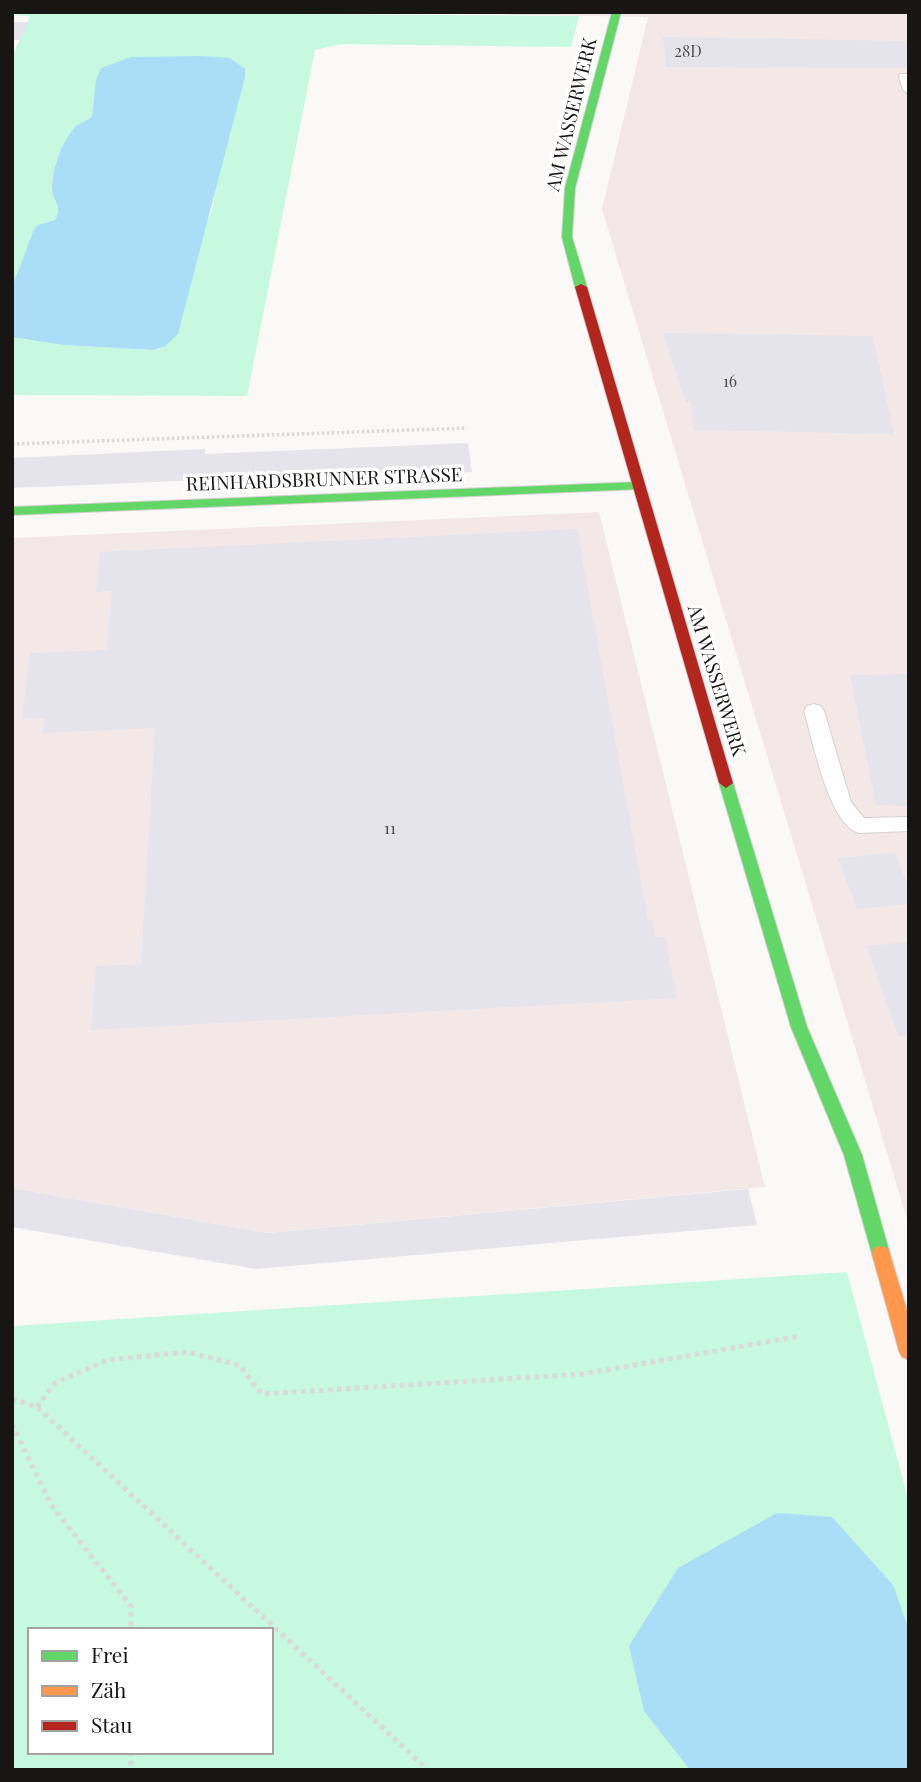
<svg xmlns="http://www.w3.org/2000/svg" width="921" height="1782" viewBox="0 0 921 1782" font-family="'Playfair Display',serif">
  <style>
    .industrial { fill: #f3e8e8 }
    .green { fill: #c7f9e0; fill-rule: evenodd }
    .water { fill: #aadef6 }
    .building { fill: #e5e4ea }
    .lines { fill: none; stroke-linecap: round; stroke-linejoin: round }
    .lane-casing { stroke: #d4d2d1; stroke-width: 2 }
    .fast-casing { stroke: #d4d2d1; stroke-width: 2 }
    .slow-casing { stroke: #d4d2d1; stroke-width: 2 }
    .jam-casing { stroke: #d4d2d1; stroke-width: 2 }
    .path-far1 { stroke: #dadad9; stroke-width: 3.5; stroke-dasharray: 2.5 2.5; stroke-linecap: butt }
    .path { stroke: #dadad9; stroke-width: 5; stroke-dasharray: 4.5 4.5; stroke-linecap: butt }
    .lane { fill: #fefefe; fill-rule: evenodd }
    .fast { fill: #63d668; fill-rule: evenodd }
    .slow { fill: #ff974d; fill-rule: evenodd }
    .jam { fill: #b3261e; fill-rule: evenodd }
    .labels { text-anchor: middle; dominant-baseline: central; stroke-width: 7; stroke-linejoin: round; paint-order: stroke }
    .number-label { font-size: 16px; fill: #4d4c4c }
    .street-label { font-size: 19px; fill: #171614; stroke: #fff }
  </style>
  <rect width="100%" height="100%" fill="#fbf9f7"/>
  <g class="industrial">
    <polygon points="358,12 909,12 909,1226 602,209 648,17"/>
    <polygon points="599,512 765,1187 268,1233 12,1188 12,538"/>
  </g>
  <g class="green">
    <path d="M12 12 579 16 571 47 341 44 315 50 247 396 12 395V337L63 345 153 350 212 210 218 176 230 59 94 96 92 116C87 122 79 122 74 128 61 143 52 170 52 189 53 203 63 204 55 220L38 225 34 229 12 287V57L30 16 12 15Z"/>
    <path d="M847 1272 909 1502V1770H12V1326ZM30 1630H271V1752H30Z"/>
  </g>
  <g class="water">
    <path d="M201 56 230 58 245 69V77L178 334 165 346 153 350 63 345 12 337V287L34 229 38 225 55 220C63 204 53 203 52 189 52 170 61 143 74 128 79 122 87 122 92 116L96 80 101 68 131 57Z"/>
    <polygon points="777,1513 832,1517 893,1585 909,1630 909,1770 690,1770 644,1711 629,1646 678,1568"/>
  </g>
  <g class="building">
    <rect x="511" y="12" width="50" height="3"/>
    <polygon points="12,22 28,22 20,40 12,40"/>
    <polygon points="663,37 909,41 909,68 666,67"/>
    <polygon points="663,333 873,336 894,434 694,430 691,403 686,403"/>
    <polygon points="468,443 472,472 243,484 203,484 203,480 12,488 12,458 205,449 205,454"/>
    <polygon points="577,529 648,920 653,920 655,937 665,937 677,998 91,1030 96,966 141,964 155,728 43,733 45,718 22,719 30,653 107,650 112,591 96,592 100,552"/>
    <polygon points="909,674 909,806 876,805 850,675"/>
    <polygon points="895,853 909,889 909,904 857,909 838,858"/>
    <polygon points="909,942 909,1035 898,1036 867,946"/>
    <polygon points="12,1188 268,1233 748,1189 757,1225 256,1269 12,1227"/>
  </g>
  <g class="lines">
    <defs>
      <g id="lane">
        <polygon points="900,74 909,74 909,94 903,90 899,77"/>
        <path d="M814 704 821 706 824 711 851 802 864 818 909 817V831L859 833C828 824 813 740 804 711L807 706Z"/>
      </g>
      <g id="fast">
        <polygon points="612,12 621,12 575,188 572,237 587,287 581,290 575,287 562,237 565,188"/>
        <polygon points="638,482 642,483 642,489 12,515 12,507"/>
        <polygon points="726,778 733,783 807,1027 862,1155 890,1254 888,1260 881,1262 874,1260 872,1254 844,1155 791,1027 719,783"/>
      </g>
      <polygon id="slow" points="881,1246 888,1248 890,1254 909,1317 909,1360 902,1357 899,1351 872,1254 874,1248"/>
      <polygon id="jam" points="581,284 587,287 733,783 726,788 719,783 575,287"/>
    </defs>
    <use href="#lane" class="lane-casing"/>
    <use href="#fast" class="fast-casing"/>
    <use href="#slow" class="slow-casing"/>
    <use href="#jam" class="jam-casing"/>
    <polyline class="path-far1" points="12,444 467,428"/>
    <g class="path">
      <polyline points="12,1399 37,1407 428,1770"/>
      <polyline points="37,1407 55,1383 107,1360 187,1352 239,1365 262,1394 583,1374 801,1336"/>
      <polyline points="12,1424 51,1505 131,1606 131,1630"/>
      <polyline points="131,1752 131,1770"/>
    </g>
    <use href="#lane" class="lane"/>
    <use href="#fast" class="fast"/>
    <use href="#slow" class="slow"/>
    <use href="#jam" class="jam"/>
  </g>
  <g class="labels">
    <g class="number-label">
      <text x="688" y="50">28D</text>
      <text x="730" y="380">16</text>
      <text x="390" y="827">11</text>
    </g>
    <g class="street-label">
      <text transform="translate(570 114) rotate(-76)">AM WASSERWERK</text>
      <text transform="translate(324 478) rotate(-2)">REINHARDSBRUNNER STRASSE</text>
      <text transform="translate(718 680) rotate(73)">AM WASSERWERK</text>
    </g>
  </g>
  <rect width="921" height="1782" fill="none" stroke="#171614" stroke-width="28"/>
  <rect x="28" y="1628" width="245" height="126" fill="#ffffff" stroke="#a2a2a1" stroke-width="2"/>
  <rect x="42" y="1651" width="35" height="10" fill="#63d668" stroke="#a2a2a1" stroke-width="2"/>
  <text x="91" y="1663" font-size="21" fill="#171614">Frei</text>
  <rect x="42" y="1686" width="35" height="10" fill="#ff974d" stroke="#a2a2a1" stroke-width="2"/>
  <text x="91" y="1698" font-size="21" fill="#171614">Zäh</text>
  <rect x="42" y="1721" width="35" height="10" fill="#b3261e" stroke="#a2a2a1" stroke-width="2"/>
  <text x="91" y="1733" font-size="21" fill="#171614">Stau</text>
</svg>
